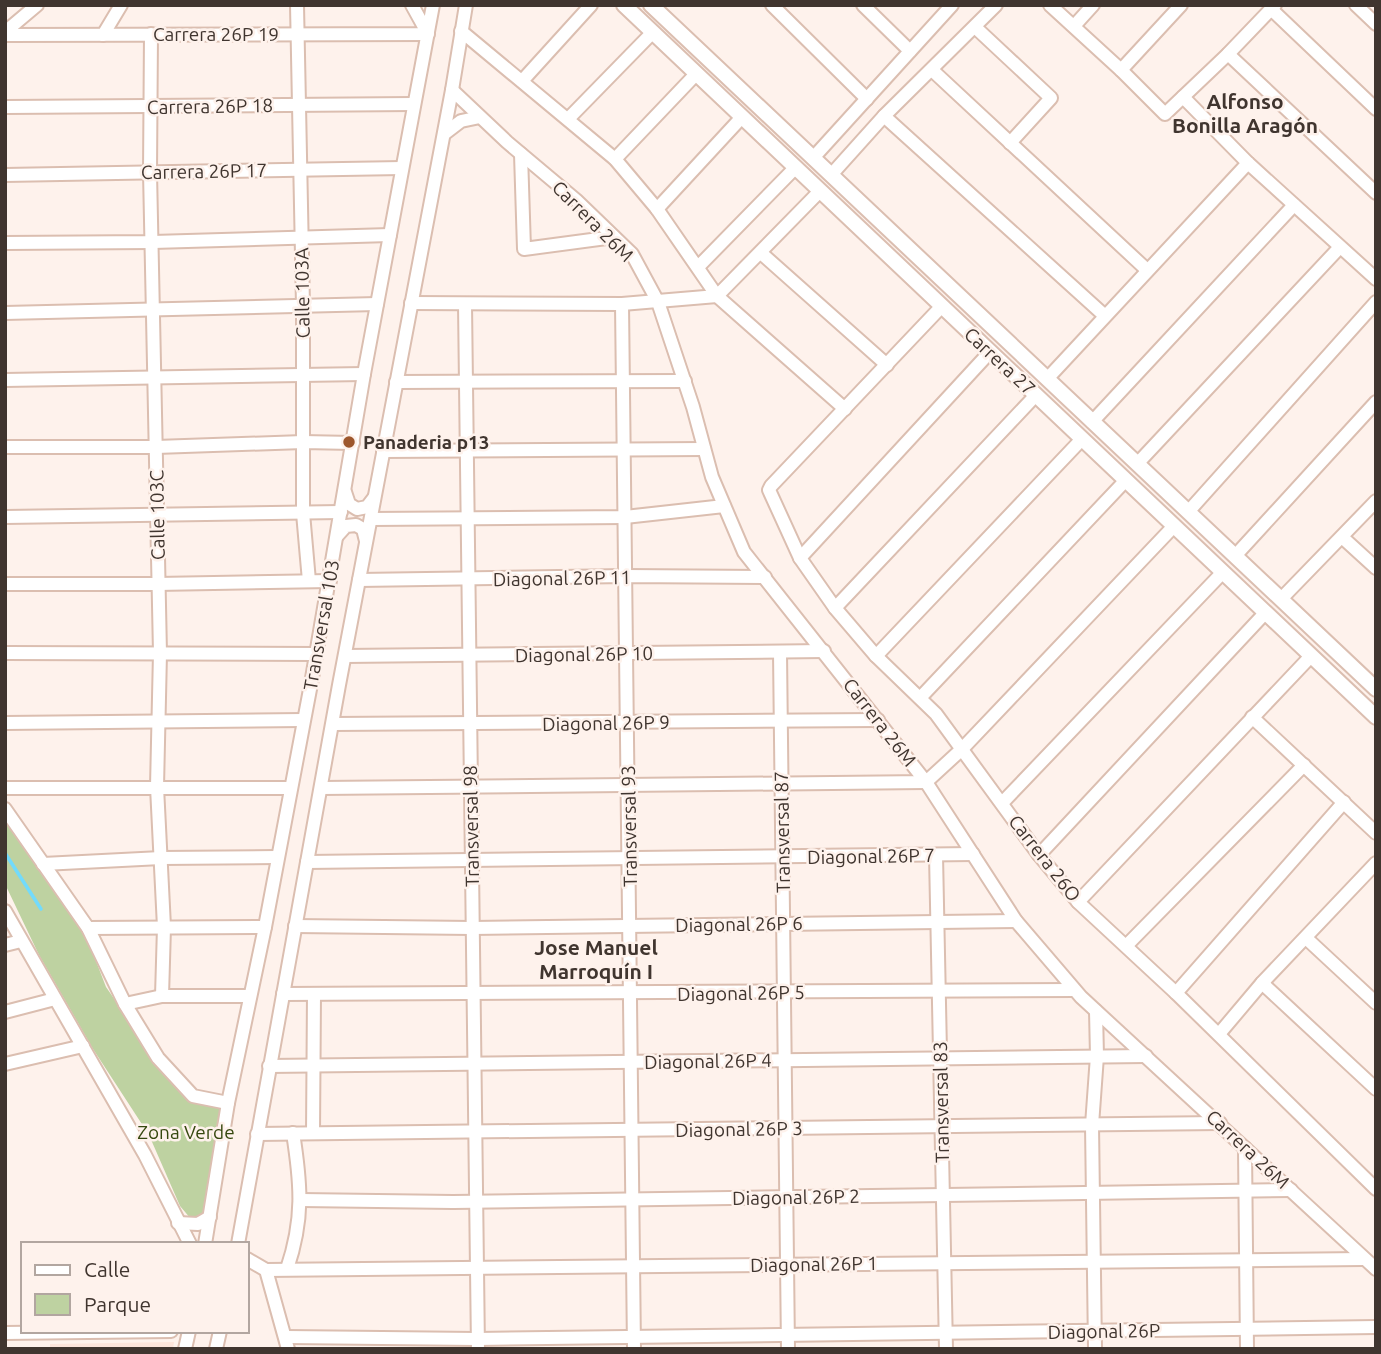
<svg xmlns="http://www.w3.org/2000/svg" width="1381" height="1354" viewBox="0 0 1381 1354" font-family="Ubuntu,sans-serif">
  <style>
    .medical { fill: #fde5db }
    .park { fill: #bed2a1 }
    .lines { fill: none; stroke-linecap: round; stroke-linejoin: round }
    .stream { stroke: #72dbfc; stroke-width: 3.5 }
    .minor-casing { stroke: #dbbeb0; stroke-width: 16 }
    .major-casing { stroke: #dbbeb0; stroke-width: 18 }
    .minor { stroke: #fff; stroke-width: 12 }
    .major { stroke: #fff; stroke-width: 14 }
    .poi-dot { fill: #9d572d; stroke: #fef2ec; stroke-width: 2.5 }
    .labels { text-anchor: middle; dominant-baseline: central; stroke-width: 5; stroke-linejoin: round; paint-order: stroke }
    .street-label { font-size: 19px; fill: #40352f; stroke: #fef2ec }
    .poi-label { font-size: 19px; font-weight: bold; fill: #40352f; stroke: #fef2ec; text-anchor: start }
    .park-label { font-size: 19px; fill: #36480f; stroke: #fef2ec }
    .neighbourhood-label { font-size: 21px; font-weight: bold; fill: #40352f; stroke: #fef2ec }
  </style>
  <rect width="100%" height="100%" fill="#fef2ec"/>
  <polygon class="medical" points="174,1342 173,1349 50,1349 50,1344"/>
  <polygon class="park" points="5,815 84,930 106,987 157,1061 192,1097 226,1105 207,1215 191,1219 180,1206 149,1135 93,1049 39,955 5,884"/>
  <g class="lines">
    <polyline class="stream" points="5,853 41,909"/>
    <defs>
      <g id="minor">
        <polyline points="297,5 303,306 303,513 309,581"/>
        <polyline points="772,5 867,99"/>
        <polyline points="863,5 910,51"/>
        <polyline points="1050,5 1121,70 1165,114 1228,54 1275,5"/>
        <polyline points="1356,5 1376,24"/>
        <polyline points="1271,9 1376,109"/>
        <polyline points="1074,26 1093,5"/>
        <polyline points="975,27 1051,98 1010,143"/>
        <polyline points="461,31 615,159 657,209 717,296 845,409"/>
        <polyline points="5,32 37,5"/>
        <polyline points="151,34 150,172 160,653 157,787 164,927 162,996"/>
        <polyline points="5,35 428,34 412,5"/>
        <polyline points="103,35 121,5"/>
        <polyline points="1228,54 1376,193"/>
        <polyline points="932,70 1147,270"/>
        <polyline points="1121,70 1181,5"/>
        <polyline points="522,81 591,5"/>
        <polyline points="452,90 507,142 576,200 632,254 658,302 693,407 712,477 744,552 926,782 1016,921 1081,997 1376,1269"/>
        <polyline points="1183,97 1248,163 1376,279"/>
        <polyline points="5,107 414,104"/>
        <polyline points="884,116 1105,316"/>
        <polyline points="568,119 653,32"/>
        <polyline points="444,134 461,121 480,117"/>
        <polyline points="521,154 524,249 614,237"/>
        <polyline points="813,158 952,5"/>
        <polyline points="615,159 696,74"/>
        <polyline points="5,175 402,168"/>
        <polyline points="831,175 884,116 996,5"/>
        <polyline points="657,209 742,117"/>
        <polyline points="5,243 153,242 390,235"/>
        <polyline points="761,253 887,365"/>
        <polyline points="698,267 795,168"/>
        <polyline points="717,296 820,191"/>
        <polyline points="411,303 622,304 717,296"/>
        <polyline points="465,304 478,1349"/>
        <polyline points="622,304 634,1349"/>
        <polyline points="942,306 771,486 769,490 800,558 835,608 876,656 936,714 1039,855 1078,902 1176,993 1376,1189"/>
        <polyline points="5,313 377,304"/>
        <polyline points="1047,379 1248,163"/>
        <polyline points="5,380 364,374"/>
        <polyline points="396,382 685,381"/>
        <polyline points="1092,422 1294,205"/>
        <polyline points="5,447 156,447 303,442 353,443"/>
        <polyline points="383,451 704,449"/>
        <polyline points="1137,464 1340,247"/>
        <polyline points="345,492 349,504 357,509 367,507 374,498"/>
        <polyline points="1188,512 1376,302"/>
        <polyline points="5,517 341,512"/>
        <polyline points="371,519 625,517 724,506"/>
        <polyline points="337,536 346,526 356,525 363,529 366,541"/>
        <polyline points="1342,537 1376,568"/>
        <polyline points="1235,556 1376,402"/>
        <polyline points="800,558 990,352"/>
        <polyline points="359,580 626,576 765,577"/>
        <polyline points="5,584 157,584 330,581"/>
        <polyline points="1281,599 1376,501"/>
        <polyline points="835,608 1036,395"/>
        <polyline points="780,652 788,1349"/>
        <polyline points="5,653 316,654"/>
        <polyline points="345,656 824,651"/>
        <polyline points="876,656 1082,439"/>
        <polyline points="920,698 1126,480"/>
        <polyline points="1252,717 1376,833"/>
        <polyline points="5,723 303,720"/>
        <polyline points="333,724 878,720"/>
        <polyline points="5,788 290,788"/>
        <polyline points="321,788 926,782 962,749 1174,526"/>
        <polyline points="1003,802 1223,572"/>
        <polyline points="5,809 88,928 125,1004 158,1058 193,1096 228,1103"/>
        <polyline points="936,855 946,1349"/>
        <polyline points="1039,855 1266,612"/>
        <polyline points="307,862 973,854"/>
        <polyline points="43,864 161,858 277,857"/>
        <polyline points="1078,902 1311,656"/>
        <polyline points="5,911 145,1155 190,1244"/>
        <polyline points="295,926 472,928 1016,921"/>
        <polyline points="88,928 265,927"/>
        <polyline points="1306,938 1376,1003"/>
        <polyline points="5,945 21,941"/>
        <polyline points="1126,946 1304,765"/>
        <polyline points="1262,983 1376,1089"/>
        <polyline points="1176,993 1344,802"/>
        <polyline points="283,994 1074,990"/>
        <polyline points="125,1004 162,996 250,996"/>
        <polyline points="5,1012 55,999"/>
        <polyline points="1219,1034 1262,983 1376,863"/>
        <polyline points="5,1064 83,1046"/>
        <polyline points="269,1066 1146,1056"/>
        <polyline points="313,1133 314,994"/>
        <polyline points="257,1134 1220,1123"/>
        <polyline points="1245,1148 1247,1349"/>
        <polyline points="301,1200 453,1202 1291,1190"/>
        <polyline points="178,1223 198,1224 210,1217"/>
        <polyline points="205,1244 228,1103 265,927 311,684 364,374 433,5"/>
        <polyline points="238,1244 339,685 452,90 466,5"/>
        <polyline points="247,1259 266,1270 288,1349"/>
        <path d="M287 1269C304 1219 301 1184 293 1133"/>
        <polyline points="266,1270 1363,1259"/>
        <polyline points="5,1333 171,1331"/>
        <polyline points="286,1337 477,1339 1376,1327"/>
        <polyline points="185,1349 189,1331"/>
        <polyline points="216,1349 220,1331"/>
        <polyline points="1095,1349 1092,1125 1097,1056 1096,1011"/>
      </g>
      <g id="major">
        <polyline points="624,5 1376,717"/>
        <polyline points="651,5 1376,689"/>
      </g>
    </defs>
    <use href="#minor" class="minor-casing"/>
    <use href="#major" class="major-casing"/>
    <use href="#minor" class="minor"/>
    <use href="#major" class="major"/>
  </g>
  <circle class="poi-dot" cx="349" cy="442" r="7"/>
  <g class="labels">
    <g class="street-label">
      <text x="216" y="34">Carrera 26P 19</text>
      <text transform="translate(210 106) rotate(-1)">Carrera 26P 18</text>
      <text transform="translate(204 171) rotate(-1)">Carrera 26P 17</text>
      <text transform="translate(593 221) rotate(45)">Carrera 26M</text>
      <text transform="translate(302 293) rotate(-91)">Calle 103A</text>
      <text transform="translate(1000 361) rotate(43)">Carrera 27</text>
      <text transform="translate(157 515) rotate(-91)">Calle 103C</text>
      <text transform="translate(562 578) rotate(-1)">Diagonal 26P 11</text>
      <text transform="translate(321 625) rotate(-80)">Transversal 103</text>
      <text transform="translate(584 654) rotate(-1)">Diagonal 26P 10</text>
      <text transform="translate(880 722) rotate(52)">Carrera 26M</text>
      <text transform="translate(606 723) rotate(-1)">Diagonal 26P 9</text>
      <text transform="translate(471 826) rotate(-91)">Transversal 98</text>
      <text transform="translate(629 826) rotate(-91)">Transversal 93</text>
      <text transform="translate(782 832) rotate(-91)">Transversal 87</text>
      <text transform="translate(871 856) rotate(-1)">Diagonal 26P 7</text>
      <text transform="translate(1045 858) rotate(52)">Carrera 26O</text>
      <text transform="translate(739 924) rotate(-1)">Diagonal 26P 6</text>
      <text transform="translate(741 993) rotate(-1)">Diagonal 26P 5</text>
      <text transform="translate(708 1061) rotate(-1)">Diagonal 26P 4</text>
      <text transform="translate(941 1102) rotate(-91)">Transversal 83</text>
      <text transform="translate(739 1129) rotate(-1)">Diagonal 26P 3</text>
      <text transform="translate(1248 1149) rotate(43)">Carrera 26M</text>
      <text transform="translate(796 1197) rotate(-1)">Diagonal 26P 2</text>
      <text transform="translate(814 1264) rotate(-1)">Diagonal 26P 1</text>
      <text transform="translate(1104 1331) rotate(-1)">Diagonal 26P</text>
    </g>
    <g class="poi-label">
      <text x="363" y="442">Panaderia p13</text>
    </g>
    <g class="park-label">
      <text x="186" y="1132">Zona Verde</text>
    </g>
    <g class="neighbourhood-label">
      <text x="1245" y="101">Alfonso<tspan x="1245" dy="24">Bonilla Aragón</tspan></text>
      <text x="596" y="947">Jose Manuel<tspan x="596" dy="24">Marroquín I</tspan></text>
    </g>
  </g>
  <rect width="1381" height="1354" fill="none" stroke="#40352f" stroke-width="14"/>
  <rect x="21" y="1242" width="228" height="91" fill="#fef2ec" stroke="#b2a6a0" stroke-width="2"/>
  <rect x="35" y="1265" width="35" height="10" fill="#ffffff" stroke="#b2a6a0" stroke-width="2"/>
  <text x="84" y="1277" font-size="21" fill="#40352f">Calle</text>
  <rect x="35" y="1294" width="35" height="21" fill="#bed2a1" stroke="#b2a6a0" stroke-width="2"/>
  <text x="84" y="1312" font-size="21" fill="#40352f">Parque</text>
</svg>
